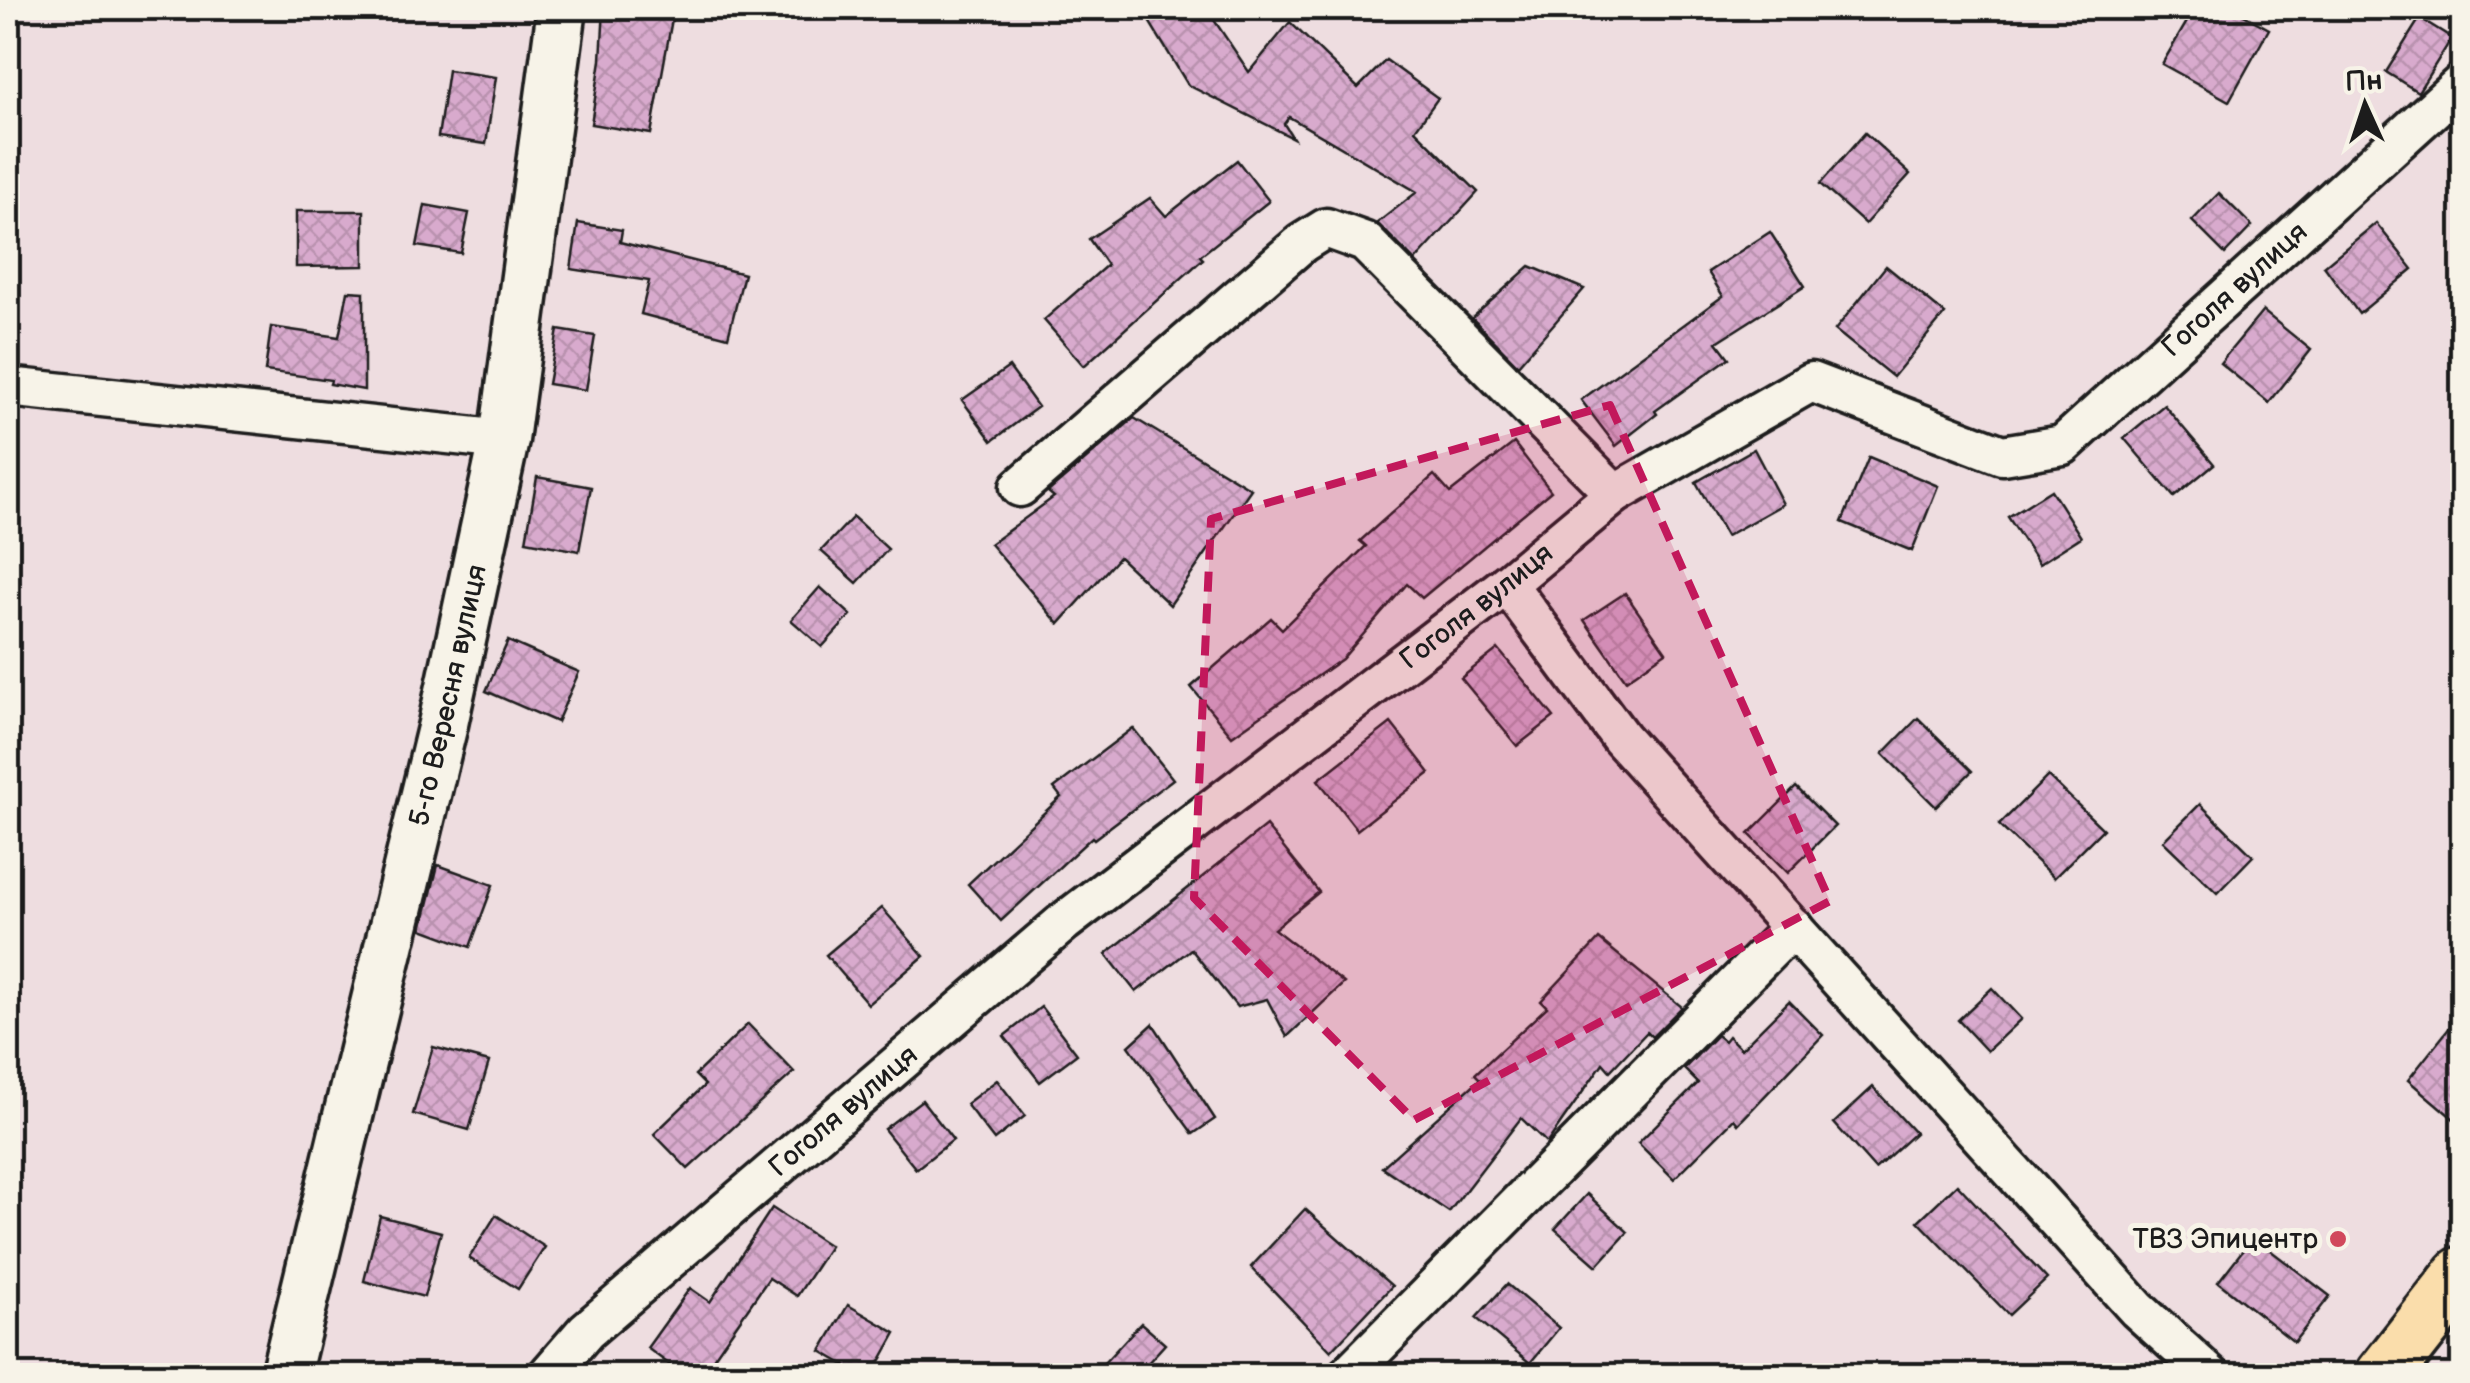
<svg xmlns="http://www.w3.org/2000/svg" width="2470" height="1383" viewBox="0 0 2470 1383" font-family="'Balsamiq Sans',sans-serif">
  <style>
    .building { fill: url(#building-cross-hatch); stroke: #1c1c1c; stroke-width: 2.5 }
    .lines { fill: none; stroke-linecap: round; stroke-linejoin: round }
    .minor-casing { stroke: #1c1c1c; stroke-width: 45 }
    .tertiary-casing { stroke: #1c1c1c; stroke-width: 55 }
    .trunk-casing { stroke: #1c1c1c; stroke-width: 62 }
    .minor { stroke: #f7f3e8; stroke-width: 38 }
    .tertiary { stroke: #f7f3e8; stroke-width: 48 }
    .trunk { stroke: #faddab; stroke-width: 55 }
    .marked { fill: #c2185b; fill-opacity: 0.2; stroke: #c2185b; stroke-width: 8; stroke-dasharray: 20 12; stroke-linejoin: round }
    .poi-dot { fill: #d1495b; stroke: #f7f3e8; stroke-width: 4 }
    .labels { text-anchor: middle; dominant-baseline: central; stroke-width: 10; stroke-linejoin: round; paint-order: stroke }
    .street-label { font-size: 28px; fill: #1c1c1c; stroke: #f7f3e8 }
    .poi-label { font-size: 28px; fill: #1c1c1c; stroke: #f7f3e8; text-anchor: end }
  </style>
  <defs>
    <pattern id="building-cross-hatch" width="8" height="8" patternUnits="userSpaceOnUse" patternTransform="scale(2.5)"><rect width="8" height="8" fill="#d8aacd"/><path d="M0 0l8 8M0 8l8-8" fill="none" stroke="#b992af"/></pattern>
  </defs>
  <rect width="100%" height="100%" fill="#eedde0"/>
  <filter id="ink" filterUnits="userSpaceOnUse"><feTurbulence type="fractalNoise" baseFrequency=".01" numOctaves="2"/><feDisplacementMap in="SourceGraphic" scale="20" xChannelSelector="R" yChannelSelector="G"/><feConvolveMatrix kernelMatrix="1 2 1 2 8 2 1 2 1" color-interpolation-filters="sRGB"/></filter>
  <g filter="url(#ink)">
    <g class="building">
      <polygon points="604,8 674,8 651,134 591,124 601,60"/>
      <polygon points="1169,8 1206,8 1249,72 1290,22 1358,88 1386,60 1438,98 1415,130 1478,192 1415,261 1377,223 1417,192 1289,117 1284,124 1293,138 1188,85 1149,21"/>
      <polygon points="2195,8 2231,8 2269,29 2229,101 2162,64"/>
      <polygon points="2420,18 2452,38 2418,92 2386,72"/>
      <polygon points="448,70 496,77 486,144 438,137"/>
      <polygon points="1865,133 1910,174 1865,224 1820,184"/>
      <polygon points="1237,160 1269,201 1200,256 1203,259 1084,366 1044,320 1107,265 1089,239 1150,198 1166,216"/>
      <polygon points="2219,193 2252,226 2225,254 2192,221"/>
      <polygon points="425,205 469,213 461,253 417,246"/>
      <polygon points="296,211 364,211 364,266 296,267"/>
      <polygon points="578,223 622,230 620,242 744,274 728,337 641,314 649,281 571,269"/>
      <polygon points="2376,223 2413,269 2359,314 2324,266"/>
      <polygon points="1770,232 1805,286 1717,342 1729,358 1655,411 1657,414 1616,446 1581,400 1723,296 1708,272"/>
      <polygon points="1530,266 1584,289 1518,365 1472,318"/>
      <polygon points="1886,266 1945,314 1893,377 1835,330"/>
      <polygon points="348,291 364,292 364,390 330,384 331,380 265,371 271,327 339,337"/>
      <polygon points="2263,311 2311,350 2269,403 2220,363"/>
      <polygon points="558,330 595,336 586,390 548,384"/>
      <polygon points="1009,367 1038,407 992,441 962,400"/>
      <polygon points="2164,405 2214,464 2174,497 2124,438"/>
      <polygon points="1134,418 1251,489 1170,605 1119,557 1059,624 990,544 1054,497 1048,492"/>
      <polygon points="1514,443 1551,491 1422,598 1407,584 1342,659 1232,736 1191,687 1271,618 1282,629 1366,546 1360,541 1434,475 1450,493"/>
      <polygon points="1754,449 1783,504 1726,536 1696,482"/>
      <polygon points="1869,457 1938,486 1912,551 1842,522"/>
      <polygon points="537,477 591,487 579,551 526,541"/>
      <polygon points="2051,490 2081,537 2039,564 2008,517"/>
      <polygon points="853,517 888,549 857,583 821,551"/>
      <polygon points="820,587 851,615 822,647 791,620"/>
      <polygon points="1625,593 1666,652 1626,680 1584,620"/>
      <polygon points="508,641 579,672 557,722 486,691"/>
      <polygon points="1498,649 1554,717 1517,746 1461,678"/>
      <polygon points="1918,718 1972,771 1936,807 1883,754"/>
      <polygon points="1391,723 1430,773 1357,830 1318,780"/>
      <polygon points="1133,728 1173,779 1094,839 1092,837 1001,921 968,884 1061,797 1054,788"/>
      <polygon points="2048,776 2103,829 2054,878 1999,825"/>
      <polygon points="1796,787 1835,826 1788,873 1749,834"/>
      <polygon points="2200,804 2253,856 2217,893 2163,841"/>
      <polygon points="1266,826 1319,892 1274,929 1344,983 1287,1037 1267,999 1237,1007 1191,949 1136,992 1106,954"/>
      <polygon points="438,865 493,885 470,947 422,929"/>
      <polygon points="882,908 924,956 868,1004 826,955"/>
      <polygon points="1599,939 1682,1007 1652,1037 1647,1032 1610,1071 1603,1063 1547,1143 1521,1118 1449,1212 1382,1167 1480,1079 1475,1074 1547,1007 1541,1001"/>
      <polygon points="1992,988 2021,1019 1987,1051 1958,1020"/>
      <polygon points="1789,1001 1823,1035 1738,1124 1734,1119 1674,1179 1638,1143 1698,1083 1684,1069 1717,1035 1724,1041 1728,1036 1741,1049"/>
      <polygon points="1041,1007 1077,1054 1040,1082 1004,1036"/>
      <polygon points="2462,1012 2462,1126 2408,1080"/>
      <polygon points="748,1024 794,1072 688,1169 654,1134 705,1085 695,1075"/>
      <polygon points="1153,1024 1215,1119 1193,1134 1129,1046"/>
      <polygon points="433,1047 489,1062 469,1130 413,1114"/>
      <polygon points="997,1080 1025,1116 994,1140 966,1104"/>
      <polygon points="1873,1087 1915,1133 1875,1169 1834,1123"/>
      <polygon points="922,1100 953,1140 916,1169 884,1129"/>
      <polygon points="1957,1184 2047,1279 2009,1315 1918,1221"/>
      <polygon points="1587,1194 1628,1232 1597,1266 1555,1229"/>
      <polygon points="772,1208 830,1246 797,1296 769,1278 701,1376 685,1376 647,1348 690,1288 710,1302"/>
      <polygon points="1305,1209 1392,1286 1331,1351 1251,1267"/>
      <polygon points="496,1215 545,1247 518,1289 469,1258"/>
      <polygon points="380,1216 441,1232 424,1297 364,1281"/>
      <polygon points="2253,1237 2330,1296 2294,1342 2218,1282"/>
      <polygon points="1507,1284 1559,1328 1530,1363 1476,1318"/>
      <polygon points="848,1305 896,1333 872,1376 864,1376 821,1351"/>
      <polygon points="1141,1323 1165,1344 1136,1376 1092,1376"/>
    </g>
    <g class="lines">
      <defs>
        <g id="minor">
          <polyline points="8,387 504,440"/>
          <polyline points="1020,487 1302,243 1326,228 1365,242 1615,494"/>
          <polyline points="1507,584 1621,738 2137,1309 2211,1376"/>
          <path id="s1" d="M547 1376 586 1331 1064 922 1507 584 1615 494 1811 382 2002 455 2063 445 2462 83"/>
          <polyline points="1347,1376 1793,927"/>
        </g>
        <g id="tertiary">
          <path id="s2" d="M285 1376 443 724 504 440 562 8"/>
        </g>
        <polyline id="trunk" points="2383,1376 2462,1275"/>
      </defs>
      <use href="#minor" class="minor-casing"/>
      <use href="#tertiary" class="tertiary-casing"/>
      <use href="#trunk" class="trunk-casing"/>
      <use href="#minor" class="minor"/>
      <use href="#tertiary" class="tertiary"/>
      <use href="#trunk" class="trunk"/>
    </g>
  </g>
  <path class="marked" d="M1610 405 1830 901 1414 1120 1194 898 1211 519Z"/>
  <circle class="poi-dot" cx="2338" cy="1239" r="10"/>
  <g class="labels">
    <g class="street-label">
      <text stroke="none"><textPath href="#s1" startOffset="2110">Гоголя вулиця</textPath></text>
      <text stroke="none"><textPath href="#s1" startOffset="1208">Гоголя вулиця</textPath></text>
      <text stroke="none"><textPath href="#s2" startOffset="700">5-го Вересня вулиця</textPath></text>
      <text stroke="none"><textPath href="#s1" startOffset="398">Гоголя вулиця</textPath></text>
    </g>
    <g class="poi-label">
      <text x="2318" y="1239">ТВЗ Эпицентр</text>
    </g>
  </g>
  <rect width="2470" height="1383" fill="none" stroke="#f7f3e8" stroke-width="40"/>
  <rect x="20" y="20" width="2430" height="1343" fill="none" stroke="#1c1c1c" stroke-width="4" filter="url(#ink)"/>
  <g transform="translate(2365 105) rotate(357)" stroke="#f7f3e8" stroke-width="8" paint-order="stroke">
  <path d="M0-8L18 38L0 25L-18 38Z" fill="#1c1c1c"/>
  <text y="-15" font-size="28" font-weight="bold" text-anchor="middle" fill="#1c1c1c">Пн</text>
  </g>
</svg>
